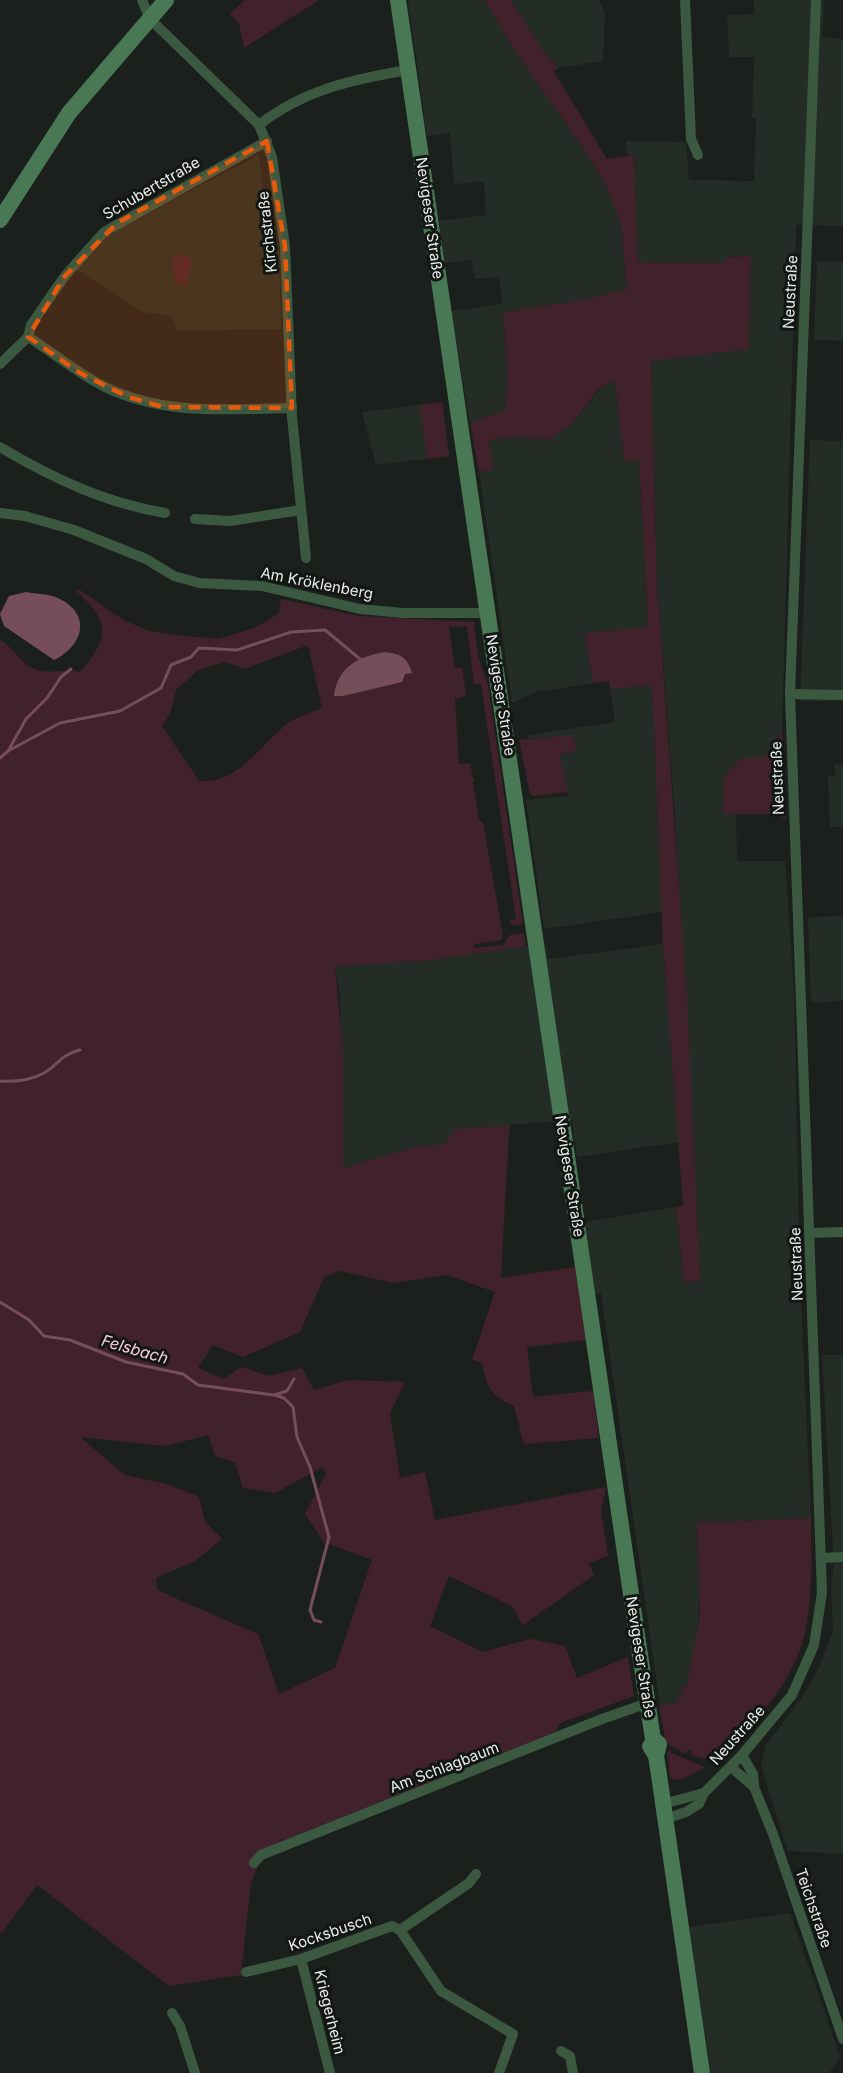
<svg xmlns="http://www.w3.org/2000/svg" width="843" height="2073" viewBox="0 0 843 2073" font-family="Inter,sans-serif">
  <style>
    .built { fill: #232c25 }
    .green { fill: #41212c; fill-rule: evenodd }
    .water { fill: #764e5a }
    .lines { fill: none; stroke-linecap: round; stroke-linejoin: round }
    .stream { stroke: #764e5a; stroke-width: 3 }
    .minor { stroke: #3b5941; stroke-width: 10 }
    .secondary { stroke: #487954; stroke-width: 16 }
    .marked { fill: #e8590c; fill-opacity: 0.2; stroke: #e8590c; stroke-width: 4.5; stroke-dasharray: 12 8; stroke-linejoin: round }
    .labels { text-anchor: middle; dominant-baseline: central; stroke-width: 6; stroke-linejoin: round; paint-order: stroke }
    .street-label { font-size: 15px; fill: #e9ecea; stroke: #131714 }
    .water-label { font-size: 16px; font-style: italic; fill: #faceda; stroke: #131714 }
  </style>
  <rect width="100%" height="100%" fill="#1c201d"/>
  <g class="built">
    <polygon points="408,0 485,0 517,54 592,161 608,189 621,225 627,289 583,300 503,312 508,373 505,411 470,423 451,311 502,304 499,277 475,279 471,260 445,263 439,221 486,215 484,182 454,184 450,133 427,136"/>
    <polygon points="511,0 599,0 605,13 603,61 559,68 545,54"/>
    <polygon points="754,0 824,0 822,37 843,39 843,226 796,225 782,731 764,758 741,758 722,814 736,814 737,861 785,861 794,991 800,1279 811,1518 697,1523 700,1594 696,1646 687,1686 679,1703 660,1705 601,1293 579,1294 568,1225 676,1207 684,1282 700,1281 675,816 657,583 651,360 751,256 727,257 726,262 716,263 638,262 634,155 627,155 626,141 686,142 689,180 754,181 756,118 752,118 754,57 729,57 727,15 754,14"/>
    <polygon points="259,155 270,249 279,250 281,329 177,331 172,316 142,312 77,270 109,234"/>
    <polygon points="817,261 843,262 843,341 814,340"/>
    <polygon points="615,379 624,460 639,460 648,628 585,633 593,683 536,692 512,703 479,472 493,469 488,440 512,437 550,439 572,424 599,390"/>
    <polygon points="442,402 449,456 376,465 362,412"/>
    <polygon points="843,430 843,701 800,701 810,440 842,441"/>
    <polygon points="652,684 662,912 544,929 526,800 568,796 560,755 577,750 546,737 529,739 528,735 615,722 610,689"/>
    <polygon points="843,764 843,827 830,827 828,776 836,776 834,765"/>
    <polygon points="843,916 843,1001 811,1003 808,917"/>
    <polygon points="546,943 548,959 663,944 679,1142 577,1157 572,1120 510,1125 500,1278 343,1168 340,995 335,966 425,961"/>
    <polygon points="822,1355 843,1355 843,1854 788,1851 761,1766 765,1746 800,1700 819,1668 833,1631 831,1585 834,1567"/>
    <polygon points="790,1913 840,2057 829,2073 711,2073 689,1927"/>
  </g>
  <g class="green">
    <polygon points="245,0 319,0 244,48 239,24 230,14"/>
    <polygon points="485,0 511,0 545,54 559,68 553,70 607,159 634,155 638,262 716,263 726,262 727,257 751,256 749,349 651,361 657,583 687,997 700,1281 684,1282 676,1207 683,1206 663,944 652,685 610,689 609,681 593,683 585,633 648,627 639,460 624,461 615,380 598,390 572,424 550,439 512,437 489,440 493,469 479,472 470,423 505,410 508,373 503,312 583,300 627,289 621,225 608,189 592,161 517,54"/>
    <polygon points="176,254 188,256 192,262 187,285 175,283 172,260"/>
    <polygon points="442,402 449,456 427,459 420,405"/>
    <path d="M75 590H80L125 621 150 631 175 635 219 639 257 627 279 613 281 599 359 616 474 622 478 656 488 686 523 924 512 926 510 920 516 919 481 684H474L467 626 449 627 455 668 462 667 466 696 455 699 459 764 470 763 473 779H475L473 783 479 820 483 822 503 936 501 940 474 944V948L503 945 510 935 524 933 526 946 425 961 335 966 343 1050V1168L420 1146 443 1145 457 1129 509 1125 501 1278 575 1267 587 1340 527 1347 533 1397 593 1391 599 1438 524 1444 514 1406C491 1396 487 1388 482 1363L472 1360 495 1292 447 1275 393 1283 340 1271 324 1277 300 1332 243 1357 213 1345 198 1368 224 1379 241 1367 269 1376 302 1368 314 1390 349 1380 405 1382 390 1413 400 1478 425 1472 435 1520 606 1487 601 1510 608 1556 589 1563 594 1575 523 1625 512 1606 449 1576 430 1626 483 1652 530 1639 565 1646 577 1678 628 1657 634 1696 560 1723 554 1733 274 1844 261 1859 251 1883 241 1975 169 1986 37 1885 2 1933 0 1931V640C15 648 20 664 37 670 53 675 62 667 80 672 110 637 111 622 75 590ZM308 645 322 708C312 712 300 716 291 721 260 743 241 784 199 781L162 726 170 714 176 690 198 670 226 662 245 669ZM208 1435 215 1456 235 1462 243 1488 275 1493 322 1467 326 1474 305 1514 324 1542 372 1560 335 1668 279 1694 258 1634 157 1590 156 1578 195 1561 222 1539 205 1522 199 1497 167 1484 125 1475 80 1437 166 1446Z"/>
    <polygon points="782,731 786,819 771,814 722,814 725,775 741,758 764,758"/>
    <polygon points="572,735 578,750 560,755 568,792 535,796 530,794 519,740"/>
    <path d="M811 1518C812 1620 815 1660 740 1737 727 1751 713 1764 693 1756L690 1749 686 1754 666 1743 659 1705 679 1703 678 1696 682 1695 681 1688 687 1686 700 1613 697 1523Z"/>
    <polygon points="667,1751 705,1767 683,1779 674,1780 670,1777"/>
  </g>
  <g class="water">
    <path d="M26 592C36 594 50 594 58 598 93 615 83 646 54 660L4 626 0 614 9 596Z"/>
    <path d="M385 652C401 654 407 657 412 673L405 674 402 682 343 696H334C337 668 358 656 385 652Z"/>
  </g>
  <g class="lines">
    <g class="stream">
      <polyline points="8,751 60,723 120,711 161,688 171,665 191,657 199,648 237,650 291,632 325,630 360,659"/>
      <polyline points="0,758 8,751 26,719 47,698 61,677 71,669"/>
      <path d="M0 1081C14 1082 31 1080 44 1073 60 1064 58 1056 80 1050"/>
      <polyline points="0,1302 29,1320 44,1336 70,1340 126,1362 183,1374 198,1385 274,1395 287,1391 294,1379"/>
      <polyline points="275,1395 284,1398 293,1407 297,1437 310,1467 329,1537 310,1610 314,1620 321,1622"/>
    </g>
    <g class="minor">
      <polyline points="142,0 150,19 259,125 272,157 285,246 292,417 306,558"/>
      <polyline points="685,0 691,139 698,155"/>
      <path d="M259 125C303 90 354 79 408 70"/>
      <path d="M28 337C54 353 77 373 105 387 165 416 228 409 292 408"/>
      <polyline points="0,364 28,337 31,325 64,277 104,232 267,141"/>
      <path d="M0 447C52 478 105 503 165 513"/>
      <polyline points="0,513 25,516 74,530 146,559 174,576 199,583 262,586 360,609 403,613 488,613"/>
      <polyline points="195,519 230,521 301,510"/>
      <polyline points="790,694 843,695"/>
      <polyline points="809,1233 843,1232"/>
      <polyline points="822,1558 843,1557"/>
      <polyline points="742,1755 753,1774 754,1787 773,1834 843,2039"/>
      <polyline points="731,1767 754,1787"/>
      <polyline points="663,1804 704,1793"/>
      <polyline points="665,1819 686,1812 699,1804 704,1793 742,1755 792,1695 814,1645 822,1593 790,694 816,0"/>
      <polyline points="254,1863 261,1855 602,1719 648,1703"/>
      <polyline points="400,1930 469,1883 476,1874"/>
      <polyline points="301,1959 330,2073"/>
      <polyline points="246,1972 301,1959 392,1926 400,1930 441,1991 513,2034 499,2073"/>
      <polyline points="172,2013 180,2026 195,2073"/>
      <polyline points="561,2051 570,2056 573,2073"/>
    </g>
    <g class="secondary">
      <polyline points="398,0 638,1642 653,1739 659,1744 656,1756"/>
      <polyline points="0,220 69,113 166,0"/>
      <polyline points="650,1746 656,1756 659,1775 702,2073"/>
    </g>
  </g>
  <path class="marked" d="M267 141 285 246 292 408 163 407 128 397 80 373 28 337 64 277 117 223Z"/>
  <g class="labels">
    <g class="street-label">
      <text transform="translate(151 188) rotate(-30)">Schubertstraße</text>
      <text transform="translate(430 218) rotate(82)">Nevigeser Straße</text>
      <text transform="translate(267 232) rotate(-96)">Kirchstraße</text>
      <text transform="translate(790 292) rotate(-87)">Neustraße</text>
      <text transform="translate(317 583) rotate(11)">Am Kröklenberg</text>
      <text transform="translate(501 695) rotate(81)">Nevigeser Straße</text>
      <text transform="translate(777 778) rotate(-92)">Neustraße</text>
      <text transform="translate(570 1176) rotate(81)">Nevigeser Straße</text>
      <text transform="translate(796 1264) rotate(-92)">Neustraße</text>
      <text transform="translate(641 1657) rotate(81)">Nevigeser Straße</text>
      <text transform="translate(737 1735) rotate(-48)">Neustraße</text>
      <text transform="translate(444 1767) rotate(-21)">Am Schlagbaum</text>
      <text transform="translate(814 1908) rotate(71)">Teichstraße</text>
      <text transform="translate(330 1932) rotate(-19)">Kocksbusch</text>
      <text transform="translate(330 2012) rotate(76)">Kriegerheim</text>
    </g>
    <g class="water-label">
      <text transform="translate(135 1349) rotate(16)">Felsbach</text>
    </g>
  </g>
</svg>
